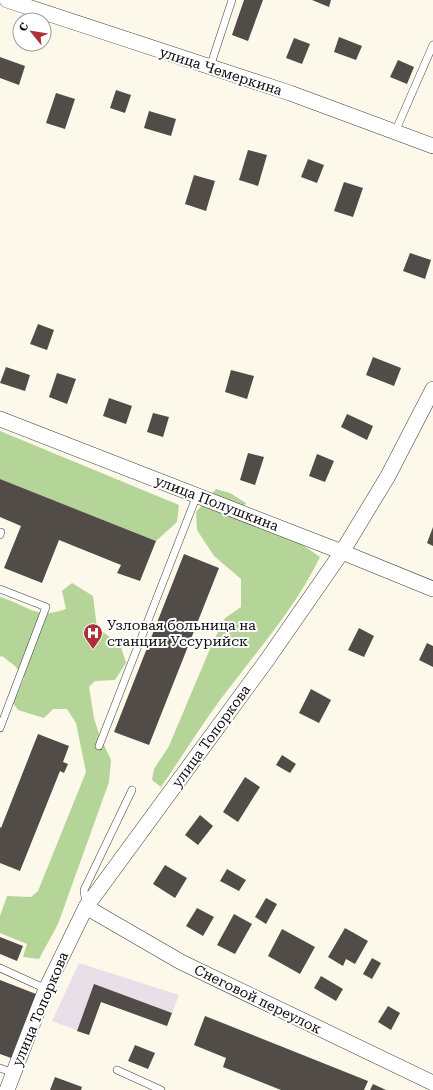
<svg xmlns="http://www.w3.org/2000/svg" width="433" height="1090" viewBox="0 0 433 1090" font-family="'Roboto Serif',serif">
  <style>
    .industrial { fill: #e8dfe9 }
    .forest { fill: #b4d498 }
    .building { fill: #524c48 }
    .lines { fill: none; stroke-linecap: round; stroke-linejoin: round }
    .service-casing { stroke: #3e3e3e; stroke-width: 8 }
    .minor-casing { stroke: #3e3e3e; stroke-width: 16 }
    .service { stroke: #fff; stroke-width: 7 }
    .minor { stroke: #fff; stroke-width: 15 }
    .labels { text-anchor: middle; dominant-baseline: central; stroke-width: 4; stroke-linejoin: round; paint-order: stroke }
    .street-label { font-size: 14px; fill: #0b0b0b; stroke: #fff }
    .poi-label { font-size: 14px; fill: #0b0b0b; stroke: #fff; text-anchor: start }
  </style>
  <rect width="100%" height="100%" fill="#fdf9ea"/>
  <polygon class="industrial" points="79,963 179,995 167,1026 101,1002 89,1035 52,1021"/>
  <g class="forest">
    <polygon points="0,431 179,505 177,522 156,541 0,479"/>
    <path d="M216 489 230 493 246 503 237 520 297 541 320 557C297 605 262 645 230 687 205 719 184 754 161 787L152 780 154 769 169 746 212 644 225 618 241 607V579L214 556 197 530 196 512Z"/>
    <path d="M72 583 93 596 97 628 120 644 126 663 115 680 95 681 89 687 94 718 99 734 111 760 109 782 58 924 39 959 23 957 27 944 0 933V916L7 896 31 897 38 891 86 772 76 723 67 709H53L44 718 18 710 13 703 24 678 15 666 2 656 0 657V597C28 605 35 620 66 609L62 591Z"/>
  </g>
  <g class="building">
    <polygon points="244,0 263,0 248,41 232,35"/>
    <polygon points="312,0 331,0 329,7"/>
    <polygon points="339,37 362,46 356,60 334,52"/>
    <polygon points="294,38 310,44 302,64 286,58"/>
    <polygon points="0,57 25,66 19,85 0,78"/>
    <polygon points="398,60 414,67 407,84 390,77"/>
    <polygon points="116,90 131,95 125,113 110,108"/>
    <polygon points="56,93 75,99 65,129 46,123"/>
    <polygon points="149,111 176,119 171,136 144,128"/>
    <polygon points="248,150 267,155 258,186 239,180"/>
    <polygon points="308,159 324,165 317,183 301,177"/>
    <polygon points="194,175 215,181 206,211 185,204"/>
    <polygon points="344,182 363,188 353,217 334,211"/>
    <polygon points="410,253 431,260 425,279 403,271"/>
    <polygon points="38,324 54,330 47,350 30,344"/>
    <polygon points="373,357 401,368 394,386 366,375"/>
    <polygon points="6,367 30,375 25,391 0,383"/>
    <polygon points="231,370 254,376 247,399 225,392"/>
    <polygon points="57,373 76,379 67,404 49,397"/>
    <polygon points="109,398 132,406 126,424 103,416"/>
    <polygon points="153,413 169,417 163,437 147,432"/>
    <polygon points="347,414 373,426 367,440 341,427"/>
    <polygon points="248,453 264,457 255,485 240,480"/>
    <polygon points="317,454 334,461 325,482 309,476"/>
    <polygon points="0,479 156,541 140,581 117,573 121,565 59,540 42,583 4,568 21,526 0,517"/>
    <polygon points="433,527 433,546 427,543"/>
    <polygon points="184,554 219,568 149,745 114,732"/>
    <polygon points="359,628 374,636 364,657 348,650"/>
    <polygon points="427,643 433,646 433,667 419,660"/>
    <polygon points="311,689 331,700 319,723 299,713"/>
    <polygon points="38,734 69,746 63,762 68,764 64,773 60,771 20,871 0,863 0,827 1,828"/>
    <polygon points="282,755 296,764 290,773 276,765"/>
    <polygon points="245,777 260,787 238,822 223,812"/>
    <polygon points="200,815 213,826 198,845 185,835"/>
    <polygon points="165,865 187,878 175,898 153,884"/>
    <polygon points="227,869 246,880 239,891 220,881"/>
    <polygon points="266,898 277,904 266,924 255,917"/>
    <polygon points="197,908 214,917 203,936 186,926"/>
    <polygon points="234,914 252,924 235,954 217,945"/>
    <polygon points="345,928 368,941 355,964 346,959 343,966 328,957"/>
    <polygon points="282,929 315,947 300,974 268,956"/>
    <polygon points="0,937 23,946 17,961 0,954"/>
    <polygon points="372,958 381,963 372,979 363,974"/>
    <polygon points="321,976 343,989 336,1001 314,988"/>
    <polygon points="0,980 36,994 11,1058 0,1054"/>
    <polygon points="94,984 172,1013 167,1026 101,1002 89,1035 77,1031"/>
    <polygon points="388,1006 400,1013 391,1030 378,1022"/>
    <polygon points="205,1016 368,1081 364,1090 281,1090 223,1067 226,1058 194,1045"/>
    <polygon points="135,1045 155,1053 148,1069 128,1061"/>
    <polygon points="55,1077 82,1087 81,1090 50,1090"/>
    <polygon points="373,1084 386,1090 370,1090"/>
  </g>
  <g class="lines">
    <defs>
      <g id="service">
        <polyline points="210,67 232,0"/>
        <polyline points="395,132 433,45"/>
        <polyline points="0,535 1,532"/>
        <polyline points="0,589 46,607 0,728"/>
        <polyline points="99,746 197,495"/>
        <polyline points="86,905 84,890 132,790"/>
        <polyline points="0,968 46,989"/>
        <polyline points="0,1068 13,1073"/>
        <polyline points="117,1070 161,1090"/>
      </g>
      <g id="minor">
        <polyline points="7,0 290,93 433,146"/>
        <polyline points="0,419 342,552 433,589"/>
        <polyline points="86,907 181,962 433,1083"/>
        <polyline points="7,1090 46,989 86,907 267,660 342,552 388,476 433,389"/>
      </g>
    </defs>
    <use href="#service" class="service-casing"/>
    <use href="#minor" class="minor-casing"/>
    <use href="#service" class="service"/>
    <use href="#minor" class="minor"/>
  </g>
  <defs>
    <symbol id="hospital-pin" viewBox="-11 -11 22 30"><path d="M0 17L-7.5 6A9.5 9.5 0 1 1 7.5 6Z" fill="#af2f38" stroke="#fff"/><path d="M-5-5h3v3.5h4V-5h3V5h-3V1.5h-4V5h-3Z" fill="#fff"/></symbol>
  </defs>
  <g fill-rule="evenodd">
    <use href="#hospital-pin" x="82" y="622" width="22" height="30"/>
  </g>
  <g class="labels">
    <g class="street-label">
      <text transform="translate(221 71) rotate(18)">улица Чемеркина</text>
      <text transform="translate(217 503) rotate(21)">улица Полушкина</text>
      <text transform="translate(211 736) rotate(-54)">улица Топоркова</text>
      <text transform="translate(258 999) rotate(26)">Снеговой переулок</text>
      <text transform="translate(40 1009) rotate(-67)">улица Топоркова</text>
    </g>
    <g class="poi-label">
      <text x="107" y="625">Узловая больница на<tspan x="107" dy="16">станции Уссурийск</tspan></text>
    </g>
  </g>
  <g transform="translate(32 32) rotate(300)"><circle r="19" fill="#ffffff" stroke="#9d9d9d"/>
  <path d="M0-3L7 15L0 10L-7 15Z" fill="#af2f38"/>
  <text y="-6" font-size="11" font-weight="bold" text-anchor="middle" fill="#0b0b0b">С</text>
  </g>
</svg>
